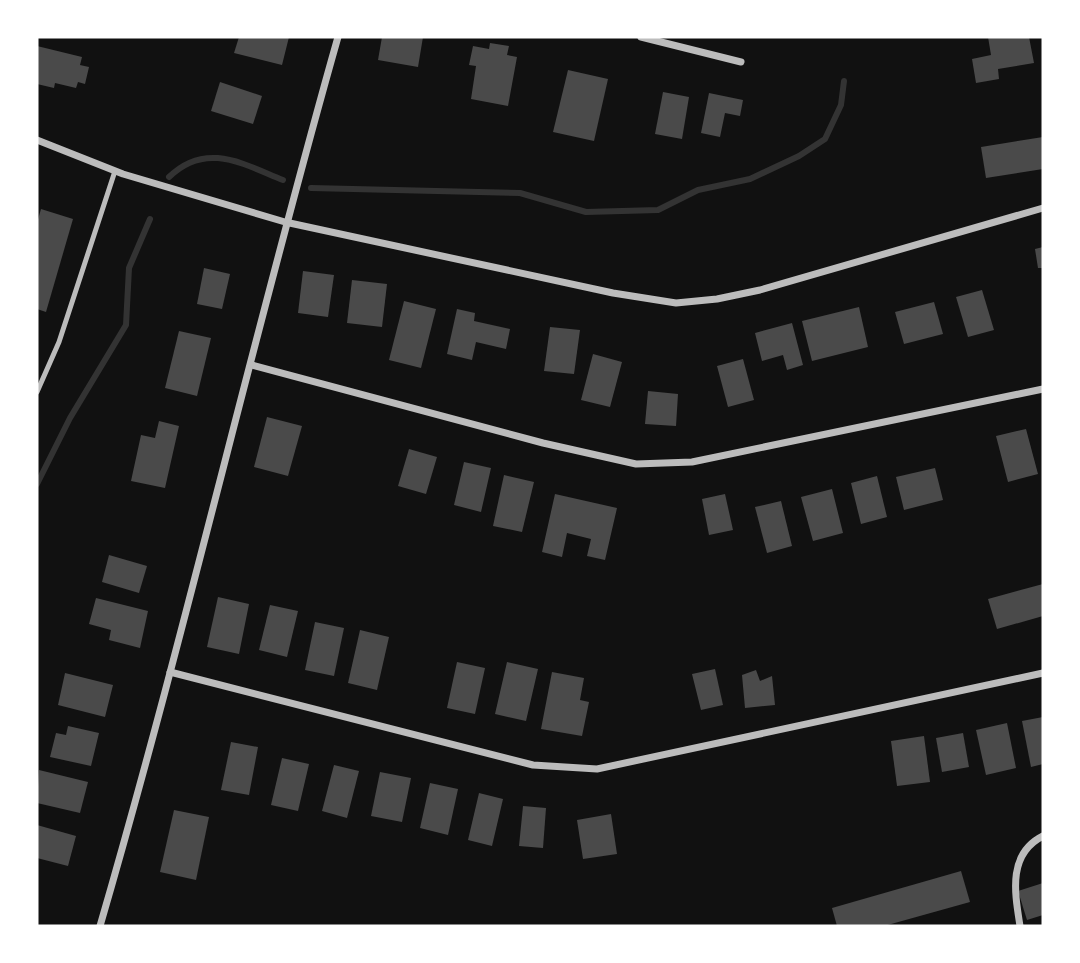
<svg xmlns="http://www.w3.org/2000/svg" width="1080" height="963" viewBox="0 0 1080 963" font-family="'PT Sans Narrow',sans-serif">
  <style>
    .lines { fill: none; stroke-linecap: round; stroke-linejoin: round }
    .stream { stroke: #333; stroke-width: 6 }
    .building { fill: #4a4a4a }
    .service { stroke: #bcbcbc; stroke-width: 5 }
    .minor { stroke: #bcbcbc; stroke-width: 7 }
  </style>
  <rect width="100%" height="100%" fill="#111"/>
  <g class="lines">
    <g class="stream">
      <path d="M169 177C206 141 243 164 283 180"/>
      <polyline points="311,188 520,193 586,212 658,210 698,190 750,179 799,156 825,139 841,105 844,81"/>
      <polyline points="37,484 70,418 126,325 129,268 150,219"/>
    </g>
  </g>
  <g class="building">
    <polygon points="239,37 289,37 282,65 234,53"/>
    <polygon points="382,37 423,37 418,67 378,60"/>
    <polygon points="988,37 1029,37 1034,63 998,69 999,79 976,83 972,59 991,55"/>
    <polygon points="490,43 509,46 507,55 517,57 508,106 471,99 476,66 469,65 473,46 489,49"/>
    <polygon points="37,46 82,57 80,65 89,67 85,84 78,82 76,88 55,83 54,88 37,84"/>
    <polygon points="568,70 608,79 594,141 553,132"/>
    <polygon points="220,82 262,96 253,124 211,111"/>
    <polygon points="663,92 689,97 682,139 655,134"/>
    <polygon points="709,93 743,100 740,116 725,113 720,137 701,133"/>
    <polygon points="1043,137 1043,169 986,178 981,147"/>
    <polygon points="41,209 73,219 46,312 37,309 37,223"/>
    <polygon points="1043,247 1043,268 1038,268 1035,249"/>
    <polygon points="204,268 230,274 222,309 197,304"/>
    <polygon points="303,271 334,275 328,317 298,313"/>
    <polygon points="352,280 387,284 382,327 347,323"/>
    <polygon points="982,290 994,330 968,337 956,297"/>
    <polygon points="404,301 436,309 421,368 389,360"/>
    <polygon points="934,302 943,334 904,344 895,312"/>
    <polygon points="859,307 868,347 812,361 802,321"/>
    <polygon points="457,309 475,313 474,321 510,329 506,349 476,342 472,360 447,354"/>
    <polygon points="792,323 803,365 787,370 783,355 762,361 755,333"/>
    <polygon points="550,327 580,330 574,374 544,371"/>
    <polygon points="179,331 211,338 197,396 165,388"/>
    <polygon points="593,354 622,362 610,407 581,400"/>
    <polygon points="743,359 754,400 728,407 717,366"/>
    <polygon points="648,391 678,394 676,426 645,424"/>
    <polygon points="267,417 302,426 288,476 254,467"/>
    <polygon points="159,421 179,426 165,488 131,481 141,435 155,438"/>
    <polygon points="1026,429 1038,474 1008,482 996,436"/>
    <polygon points="409,449 437,457 426,494 398,486"/>
    <polygon points="464,462 491,468 481,512 454,505"/>
    <polygon points="935,468 943,500 904,510 896,477"/>
    <polygon points="504,475 534,482 522,532 493,526"/>
    <polygon points="877,476 887,517 861,524 851,483"/>
    <polygon points="832,489 843,533 813,541 801,497"/>
    <polygon points="555,494 617,508 605,560 587,556 591,539 567,533 562,557 542,552"/>
    <polygon points="725,494 733,530 709,535 702,499"/>
    <polygon points="781,501 792,546 767,553 755,507"/>
    <polygon points="109,555 147,566 139,593 102,582"/>
    <polygon points="1043,584 1043,616 997,629 988,599"/>
    <polygon points="218,597 249,604 239,654 207,647"/>
    <polygon points="96,598 148,611 140,648 109,640 111,630 89,624"/>
    <polygon points="270,605 298,611 287,657 259,650"/>
    <polygon points="315,622 344,628 334,676 305,670"/>
    <polygon points="360,630 389,637 377,690 348,683"/>
    <polygon points="457,662 485,668 475,714 447,708"/>
    <polygon points="507,662 538,669 526,721 495,714"/>
    <polygon points="715,669 723,705 701,710 692,674"/>
    <polygon points="756,670 760,681 772,676 775,705 745,708 742,675"/>
    <polygon points="552,672 584,678 580,700 589,702 582,736 541,729"/>
    <polygon points="65,673 113,685 105,717 58,705"/>
    <polygon points="1043,717 1043,764 1031,767 1022,721"/>
    <polygon points="1007,723 1016,768 986,775 976,730"/>
    <polygon points="68,726 99,733 91,766 50,757 56,733 66,735"/>
    <polygon points="963,733 969,767 942,772 936,738"/>
    <polygon points="924,736 930,782 897,786 891,741"/>
    <polygon points="231,742 258,747 249,795 221,790"/>
    <polygon points="282,758 309,764 298,811 271,805"/>
    <polygon points="334,765 359,771 347,818 322,811"/>
    <polygon points="39,770 88,782 80,813 37,803"/>
    <polygon points="380,772 411,778 402,822 371,816"/>
    <polygon points="430,783 458,789 448,835 420,828"/>
    <polygon points="479,793 503,799 492,846 468,840"/>
    <polygon points="523,806 546,808 543,848 519,846"/>
    <polygon points="174,810 209,817 196,880 160,872"/>
    <polygon points="611,814 617,854 583,859 577,820"/>
    <polygon points="37,825 76,836 68,866 37,858"/>
    <polygon points="961,871 970,902 884,926 837,926 832,908"/>
    <polygon points="1043,883 1043,915 1027,920 1018,891"/>
  </g>
  <g class="lines">
    <polyline class="service" points="37,392 59,342 115,171"/>
    <g class="minor">
      <polyline points="641,37 741,62"/>
      <polyline points="37,140 123,174 285,222 613,293 676,303 717,299 760,290 1043,208"/>
      <polyline points="252,365 543,443 636,464 692,462 1043,389"/>
      <polyline points="170,672 533,765 597,769 1043,673"/>
      <path d="M100 926C186 631 254 332 338 37"/>
      <path d="M1020 926C1015 894 1007 854 1043 836"/>
    </g>
  </g>
  <rect width="1080" height="963" fill="none" stroke="#ffffff" stroke-width="77"/>
</svg>
